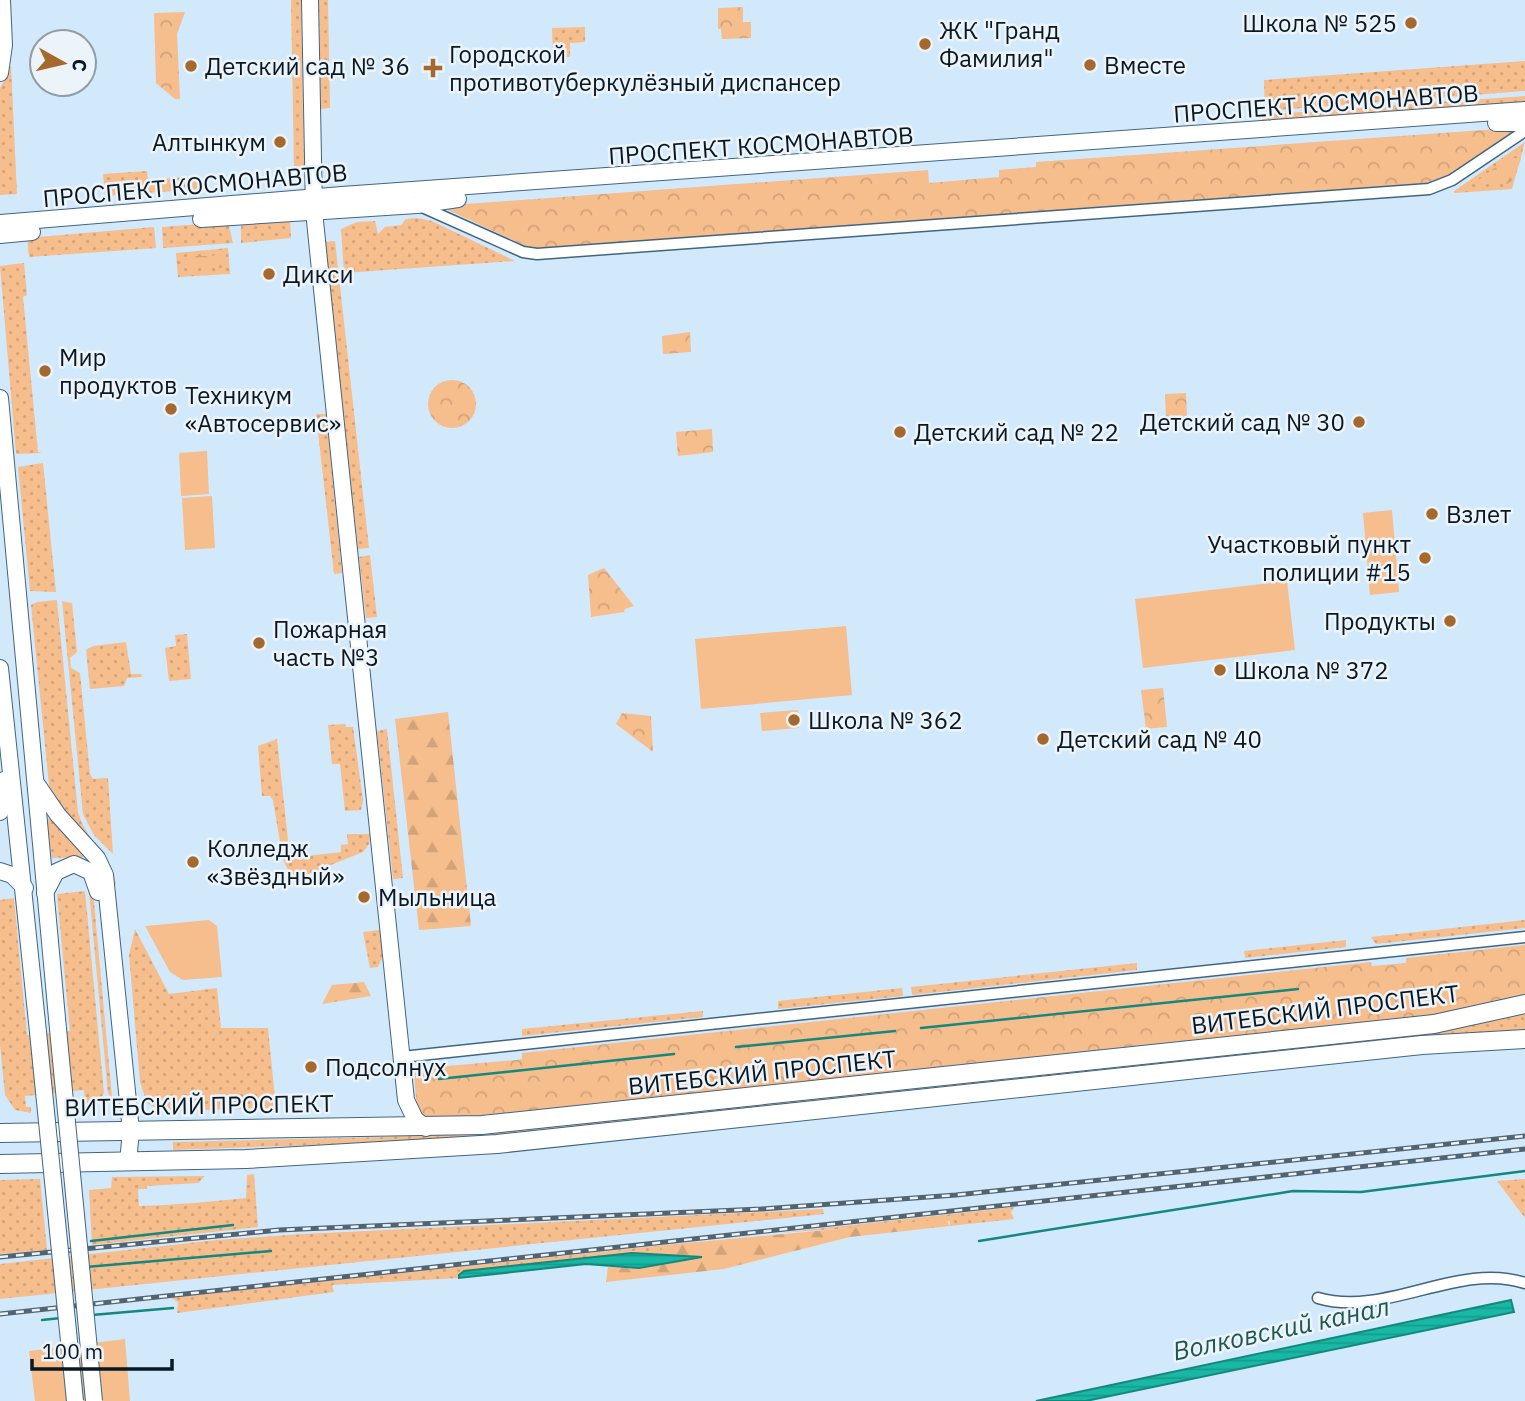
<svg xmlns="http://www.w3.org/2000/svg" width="1525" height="1401" viewBox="0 0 1525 1401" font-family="'IBM Plex Sans',sans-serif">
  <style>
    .grass { fill: url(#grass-dots) }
    .forest { fill: url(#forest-firs) }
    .park { fill: url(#park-crowns) }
    .pitch { fill: #f6bd8d }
    .water { fill: url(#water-rules); stroke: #14887e; stroke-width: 2 }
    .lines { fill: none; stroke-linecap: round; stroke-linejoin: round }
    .stream { stroke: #14887e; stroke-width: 2.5 }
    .street-casing { stroke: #416580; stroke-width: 13 }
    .secondary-casing { stroke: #416580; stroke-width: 18 }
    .primary-casing { stroke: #416580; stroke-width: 20 }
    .street { stroke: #fff; stroke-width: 10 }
    .secondary { stroke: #fff; stroke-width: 16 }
    .primary { stroke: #fff; stroke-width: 18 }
    .rail-casing { stroke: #526371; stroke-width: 5 }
    .rail { stroke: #ecf4fa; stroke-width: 2.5; stroke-dasharray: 8; stroke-linecap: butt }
    .secondary-bridge-casing { stroke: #416580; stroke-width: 18; stroke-linecap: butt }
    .secondary-bridge { stroke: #fff; stroke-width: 16 }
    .poi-dot { fill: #a5682d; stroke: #ecf4fa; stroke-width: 2.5 }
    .labels { text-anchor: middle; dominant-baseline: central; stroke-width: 5; stroke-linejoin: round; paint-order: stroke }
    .poi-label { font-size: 24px; fill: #091823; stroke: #ecf4fa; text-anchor: start }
    .street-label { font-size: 24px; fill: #091823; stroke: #ecf4fa }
    .water-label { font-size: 26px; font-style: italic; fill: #1e584f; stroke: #ecf4fa }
  </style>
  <defs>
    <pattern id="grass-dots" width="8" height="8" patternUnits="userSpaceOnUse" patternTransform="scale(1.75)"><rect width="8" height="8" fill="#f6bd8d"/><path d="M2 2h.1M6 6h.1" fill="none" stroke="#d2a279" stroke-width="1.8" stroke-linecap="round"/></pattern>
    <pattern id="forest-firs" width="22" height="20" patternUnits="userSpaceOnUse" patternTransform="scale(1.75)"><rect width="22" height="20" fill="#f6bd8d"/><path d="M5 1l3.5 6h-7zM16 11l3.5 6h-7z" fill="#d2a279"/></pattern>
    <pattern id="park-crowns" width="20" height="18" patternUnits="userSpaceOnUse" patternTransform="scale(1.75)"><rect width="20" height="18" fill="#f6bd8d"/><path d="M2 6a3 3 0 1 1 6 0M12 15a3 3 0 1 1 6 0" fill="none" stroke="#d2a279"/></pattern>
    <pattern id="water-rules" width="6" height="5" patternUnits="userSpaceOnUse" patternTransform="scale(1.75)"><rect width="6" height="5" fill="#18b8a5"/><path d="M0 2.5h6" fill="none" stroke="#159d8e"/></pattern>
  </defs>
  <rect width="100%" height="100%" fill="#d2e9fc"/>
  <g class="grass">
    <polygon points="291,0 301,0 304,167 294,168"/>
    <polygon points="319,0 328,0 330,108 321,109"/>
    <polygon points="585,27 585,42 570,43 570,57 553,57 552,28"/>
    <polygon points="1525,61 1525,91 1265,111 1264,80"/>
    <polygon points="11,66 17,194 0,195 0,88"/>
    <polygon points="1525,96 1525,102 1263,125 1261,115"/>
    <polygon points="1525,142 1512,189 1454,193 1454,191"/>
    <polygon points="147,171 148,180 200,176 200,189 105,196 103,174"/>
    <polygon points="290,218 291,238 241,243 241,221"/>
    <polygon points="417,218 432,221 515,261 344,273 341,229 357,222 375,221 378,234 385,227 401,225 406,219"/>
    <polygon points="228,222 233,243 163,248 162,227"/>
    <polygon points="154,227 156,248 29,257 27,238"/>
    <polygon points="335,241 369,548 358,549 325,242"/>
    <polygon points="228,248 230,274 178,277 176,253"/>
    <polygon points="24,263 27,295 23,297 38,452 42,453 16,454 0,266"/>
    <polygon points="316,414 326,414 342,573 334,574"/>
    <polygon points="43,463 56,592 30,591 18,467"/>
    <polygon points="370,555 377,617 366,618 359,557"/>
    <path d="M57 600 78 812C85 840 111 854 116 884L112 885 58 806 49 785 31 605 37 602Z"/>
    <polygon points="62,601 72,603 77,652 70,658 71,668 80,673 90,774 93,779 108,778 113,854 94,835 83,814"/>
    <polygon points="187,634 191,679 169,681 165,648 176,646 175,635"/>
    <polygon points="126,642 131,674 141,674 142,677 127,678 124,686 90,689 86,650 93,646"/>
    <polygon points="345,724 346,727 353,727 363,800 361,810 345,811 340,764 332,764 328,725"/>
    <polygon points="387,729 403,878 393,879 377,731"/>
    <polygon points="277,739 290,858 341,852 341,845 348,844 347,834 370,834 369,844 363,852 306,875 298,888 283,860 273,800 270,796 262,796 258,746"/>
    <polygon points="50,817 84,854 83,857 52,858 47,821"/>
    <polygon points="85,891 104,1093 93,1109 81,1113 81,1102 85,1101 84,1090 25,1096 26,1107 31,1107 31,1113 15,1110 5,1095 0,1045 0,900 14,898 27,1035 70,1031 57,894"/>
    <polygon points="89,891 93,891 112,1097 108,1094"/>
    <polygon points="1525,920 1525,928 1376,944 1371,937"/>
    <polygon points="135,929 169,994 217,988 221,1028 268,1028 276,1108 172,1111 169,1108 161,1111 147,1103 140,1082 129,955"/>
    <polygon points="380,930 383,956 378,967 370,968 363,932"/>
    <polygon points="1346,940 1346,947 1245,958 1244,951"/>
    <polygon points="1137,963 1137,970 912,995 911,987"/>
    <polygon points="902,988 903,996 778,1009 778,1001"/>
    <polygon points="703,1011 703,1017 522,1036 522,1029"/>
    <polygon points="1525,1011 1525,1031 565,1130 426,1141 173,1150 173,1142 387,1137 564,1125 1446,1030"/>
    <path d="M254 1174 258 1227 92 1245 89 1190 111 1188 112 1177 205 1176 198 1183 147 1186V1189H138L139 1206C173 1205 209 1202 246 1198L247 1175Z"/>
    <polygon points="40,1179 47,1250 0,1254 0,1180"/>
    <polygon points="1525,1179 1525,1218 1497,1181"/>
    <polygon points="1015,1207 1011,1212 1014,1219 950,1226 950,1221 779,1233"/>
    <polygon points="823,1209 824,1214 0,1299 0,1264 217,1240 303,1234"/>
    <polygon points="664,1245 659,1255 632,1253 464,1271 459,1278 332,1285 334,1292 177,1313 178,1302 171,1298"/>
  </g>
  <g class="forest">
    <polygon points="1509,157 1521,159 1513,180 1507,184 1477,181"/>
    <polygon points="224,252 228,262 221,268 191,267 184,264 189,256 212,256"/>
    <polygon points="448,712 471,926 419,930 395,719"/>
    <polygon points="364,982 371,996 322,1004 332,985"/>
    <polygon points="946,1219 950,1226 850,1237 724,1269 606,1282 608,1267 639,1268 702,1257 659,1255 664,1245"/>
  </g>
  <g class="park">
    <polygon points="743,7 743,22 751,22 751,38 722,39 721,29 718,29 718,8"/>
    <polygon points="185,12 177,34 180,99 175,99 156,83 154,13"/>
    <polygon points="1512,128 1514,131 1440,182 532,249 446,209 452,205 928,170 929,183 999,177 999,170 1036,167 1036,162"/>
    <polygon points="690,332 691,352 663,354 662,336"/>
    <circle cx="452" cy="404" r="24"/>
    <polygon points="1186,393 1187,418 1166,420 1165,394"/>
    <polygon points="712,429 713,452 678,456 676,432"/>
    <polygon points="604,568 634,606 625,609 624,612 591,617 588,575"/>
    <polygon points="1163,688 1167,727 1146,729 1141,690"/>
    <polygon points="622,713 651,716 653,752 616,724"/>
    <polygon points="1525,945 1525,995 1440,1014 1099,1056 491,1116 429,1120 417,1112 414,1072 424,1064 425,1068 516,1060 522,1059 522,1053 1371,962 1372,966 1406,963 1406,958"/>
  </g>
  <g class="pitch">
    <polygon points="207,451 209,494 181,496 179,453"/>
    <polygon points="212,496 215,548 185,550 182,498"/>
    <polygon points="1392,510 1399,592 1370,595 1363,513"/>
    <polygon points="1287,581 1295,650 1143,668 1135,599"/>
    <polygon points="846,626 852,695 701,709 695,639"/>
    <polygon points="798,710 799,728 762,731 760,713"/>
    <polygon points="209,920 217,926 222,977 183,980 170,972 145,926"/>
    <polygon points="125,1339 130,1401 35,1401 29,1351"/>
  </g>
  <g class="water">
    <polygon points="632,1253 702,1257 639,1268 586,1264 459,1278 459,1275 464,1271"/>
    <polygon points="1511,1300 1514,1312 1086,1401 1036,1401"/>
  </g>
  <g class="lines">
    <g class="stream">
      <polyline points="921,1028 1298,989"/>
      <polyline points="736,1047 895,1031"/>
      <polyline points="439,1079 674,1054"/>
      <polyline points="91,1241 233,1225"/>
      <polyline points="979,1241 1293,1191 1361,1192 1525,1171"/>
      <polyline points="86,1267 271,1251"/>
      <polyline points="92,1315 173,1308"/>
      <polyline points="42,1320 61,1318"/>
    </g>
    <defs>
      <g id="street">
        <polyline points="420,206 523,252 537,254 1429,189 1452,180 1525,131"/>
        <polyline points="402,1057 1525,937"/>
        <path d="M1318 1298C1386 1318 1458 1261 1525 1283"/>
      </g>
      <g id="secondary">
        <polyline points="310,0 314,211 320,270 406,1100 415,1119 426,1128"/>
        <polyline points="0,73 4,45 2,0"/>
        <polyline points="1496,123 1525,123"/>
        <polyline points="201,219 417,205 458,199"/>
        <polyline points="0,223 342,195 1525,110"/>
        <polyline points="0,235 32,232"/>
        <polyline points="0,398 58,1029"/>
        <polyline points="0,668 38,1032"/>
        <polyline points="36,783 58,815 97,858 105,875 131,1131 128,1162"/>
        <polyline points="0,812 4,780"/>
        <polyline points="0,871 12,875 25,888"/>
        <polyline points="45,893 56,872 74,864 91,872 98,892"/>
      </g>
      <g id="primary">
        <polyline points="0,1133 482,1125 1434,1024 1525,1004"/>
        <polyline points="0,1164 246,1159 497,1144 1422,1045 1525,1039"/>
      </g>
    </defs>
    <use href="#street" class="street-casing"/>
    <use href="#secondary" class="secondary-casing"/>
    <use href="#primary" class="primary-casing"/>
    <use href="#street" class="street"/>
    <use href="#secondary" class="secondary"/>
    <use href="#primary" class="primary"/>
    <defs>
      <g id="rail">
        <polyline points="0,1257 279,1230 761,1209 956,1195 1525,1136"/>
        <polyline points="0,1314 1525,1149"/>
      </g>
    </defs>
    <use href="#rail" class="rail-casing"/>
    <use href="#rail" class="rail"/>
    <defs>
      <g id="secondary-bridge">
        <polyline points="58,1029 94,1401"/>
        <polyline points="38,1032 75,1401"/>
      </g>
    </defs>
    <use href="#secondary-bridge" class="secondary-bridge-casing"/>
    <use href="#secondary-bridge" class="secondary-bridge"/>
  </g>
  <g class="poi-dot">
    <circle cx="1411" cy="23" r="7"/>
    <circle cx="925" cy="44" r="7"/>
    <circle cx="1090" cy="65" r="7"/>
    <circle cx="191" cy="66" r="7"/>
    <path d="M429.5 57.5h7v7h7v7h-7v7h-7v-7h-7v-7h7z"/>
    <circle cx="280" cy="142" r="7"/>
    <circle cx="269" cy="274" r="7"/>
    <circle cx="45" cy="371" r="7"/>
    <circle cx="171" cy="409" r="7"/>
    <circle cx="1359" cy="422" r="7"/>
    <circle cx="900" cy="432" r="7"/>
    <circle cx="1432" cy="514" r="7"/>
    <circle cx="1425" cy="558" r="7"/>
    <circle cx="1450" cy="621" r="7"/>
    <circle cx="259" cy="643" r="7"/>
    <circle cx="1220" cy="670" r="7"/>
    <circle cx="794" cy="720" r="7"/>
    <circle cx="1043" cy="739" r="7"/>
    <circle cx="193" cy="862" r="7"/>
    <circle cx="364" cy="897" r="7"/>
    <circle cx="311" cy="1067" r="7"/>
  </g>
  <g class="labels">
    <g class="poi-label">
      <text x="1397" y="23" text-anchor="end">Школа № 525</text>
      <text x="939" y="30">ЖК "Гранд<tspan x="939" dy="28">Фамилия"</tspan></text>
      <text x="449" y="54">Городской<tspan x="449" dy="28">противотуберкулёзный диспансер</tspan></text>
      <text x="1104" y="65">Вместе</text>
      <text x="205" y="66">Детский сад № 36</text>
      <text x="266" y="142" text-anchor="end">Алтынкум</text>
      <text x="283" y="274">Дикси</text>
      <text x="59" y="357">Мир<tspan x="59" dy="28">продуктов</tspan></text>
      <text x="185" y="395">Техникум<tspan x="185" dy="28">«Автосервис»</tspan></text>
      <text x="1345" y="422" text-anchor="end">Детский сад № 30</text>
      <text x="914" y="432">Детский сад № 22</text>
      <text x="1446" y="514">Взлет</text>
      <text x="1411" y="544" text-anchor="end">Участковый пункт<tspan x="1411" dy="28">полиции #15</tspan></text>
      <text x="1436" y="621" text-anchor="end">Продукты</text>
      <text x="273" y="629">Пожарная<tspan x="273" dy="28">часть №3</tspan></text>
      <text x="1234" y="670">Школа № 372</text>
      <text x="808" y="720">Школа № 362</text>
      <text x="1057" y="739">Детский сад № 40</text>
      <text x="207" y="848">Колледж<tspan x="207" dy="28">«Звёздный»</tspan></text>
      <text x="378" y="897">Мыльница</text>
      <text x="325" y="1067">Подсолнух</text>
    </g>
    <g class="street-label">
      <text transform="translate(1326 103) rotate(-4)">ПРОСПЕКТ КОСМОНАВТОВ</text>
      <text transform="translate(761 145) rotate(-4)">ПРОСПЕКТ КОСМОНАВТОВ</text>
      <text transform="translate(195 185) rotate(-5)">ПРОСПЕКТ КОСМОНАВТОВ</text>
      <text transform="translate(1325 1009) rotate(-7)">ВИТЕБСКИЙ ПРОСПЕКТ</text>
      <text transform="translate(762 1072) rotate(-6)">ВИТЕБСКИЙ ПРОСПЕКТ</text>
      <text transform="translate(199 1105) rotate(-1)">ВИТЕБСКИЙ ПРОСПЕКТ</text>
    </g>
    <g class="water-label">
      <text transform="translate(1281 1328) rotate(-12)">Волковский канал</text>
    </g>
  </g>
  <g transform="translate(63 63) rotate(98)"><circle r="33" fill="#ecf4fa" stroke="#919ca4" stroke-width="2"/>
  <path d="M0-5L12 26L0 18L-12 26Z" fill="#a5682d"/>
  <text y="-10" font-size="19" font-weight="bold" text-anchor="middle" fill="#091823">С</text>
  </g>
  <path d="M32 1359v10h140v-10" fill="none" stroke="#091823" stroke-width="3.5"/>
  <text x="42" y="1359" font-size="21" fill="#091823" stroke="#ecf4fa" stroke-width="5" paint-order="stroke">100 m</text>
</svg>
